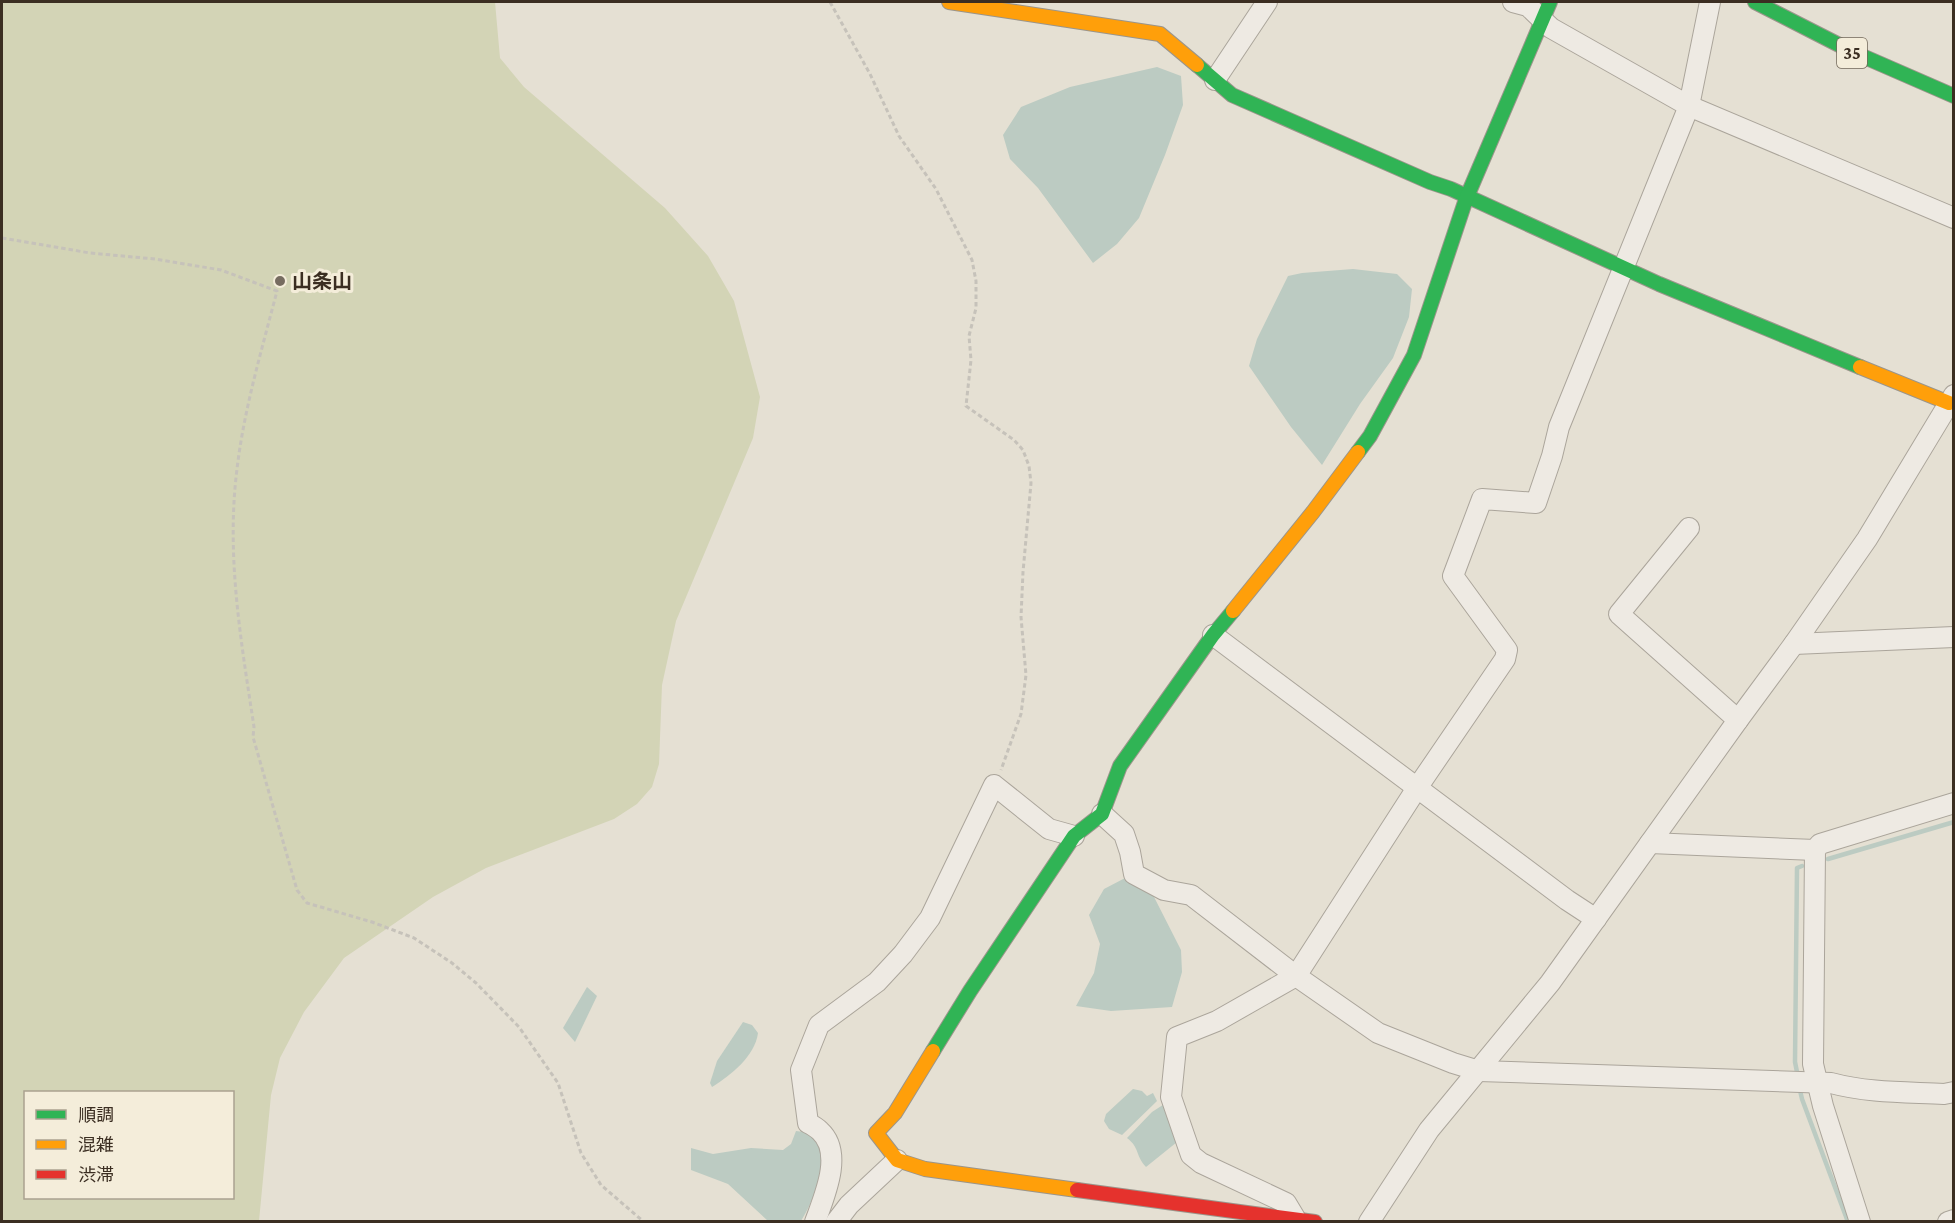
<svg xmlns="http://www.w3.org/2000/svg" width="1955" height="1223" viewBox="0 0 1955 1223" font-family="'Crimson Pro','Noto Sans JP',serif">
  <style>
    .green { fill: #d3d4b6; fill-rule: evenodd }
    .water { fill: #bccbc2 }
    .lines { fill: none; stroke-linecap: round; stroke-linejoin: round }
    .stream { stroke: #bccbc2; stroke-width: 4.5 }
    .street-casing { stroke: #aba59b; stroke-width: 22 }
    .fast-casing { stroke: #9b958b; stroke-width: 16 }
    .slow-casing { stroke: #9b958b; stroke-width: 16 }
    .jam-casing { stroke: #9b958b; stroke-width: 16 }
    .path { stroke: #c6c2ba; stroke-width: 3; stroke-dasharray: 4.5 3; stroke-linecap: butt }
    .street { stroke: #eeeae3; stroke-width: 20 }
    .fast { stroke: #30b455; stroke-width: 14 }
    .slow { stroke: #ff9f0a; stroke-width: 14 }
    .jam { stroke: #e5322d; stroke-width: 14 }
    .poi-dot { fill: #766c60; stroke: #f4edda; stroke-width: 2 }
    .labels { text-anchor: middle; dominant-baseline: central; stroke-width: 6; stroke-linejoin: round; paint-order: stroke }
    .shield { fill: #f4edda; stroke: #726759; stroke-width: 1.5 }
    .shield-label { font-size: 18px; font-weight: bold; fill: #3b2e22 }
    .poi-label { font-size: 20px; font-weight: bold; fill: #3b2e22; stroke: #f4edda; text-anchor: start }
  </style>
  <rect width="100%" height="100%" fill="#e5e0d3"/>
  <path class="green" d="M2 2H495L500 58 524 87 665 208 708 256 734 301 760 397 753 438 676 621 662 685 659 764 652 787 637 804 614 819 486 868 433 897 344 958 304 1012 280 1058 271 1095 259 1221H2ZM26 1092H232V1198H26Z"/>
  <g class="water">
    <polygon points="1157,67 1181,76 1183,105 1165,155 1139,218 1117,244 1093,263 1038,188 1010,159 1003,135 1021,107 1070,87"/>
    <polygon points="1353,269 1397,274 1412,289 1409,317 1393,358 1360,404 1322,465 1291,427 1249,366 1257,339 1288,276 1302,273"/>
    <polygon points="1127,877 1153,895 1181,950 1182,972 1172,1007 1111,1011 1076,1006 1094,973 1100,944 1089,915 1104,889"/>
    <polygon points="587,987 597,996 575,1042 563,1028"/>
    <path d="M743 1022 752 1025 758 1033C755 1056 731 1075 712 1087L710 1083 717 1061Z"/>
    <polygon points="1133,1089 1142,1091 1147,1096 1153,1093 1157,1101 1122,1135 1109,1129 1104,1121 1106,1114"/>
    <path d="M1169 1101 1182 1138 1146 1167C1135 1155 1140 1148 1127 1138L1152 1112Z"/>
    <path d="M796 1131 811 1133 826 1153C821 1177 814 1200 801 1221H768L728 1184 691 1170V1148L713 1154 751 1148 783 1150 791 1144Z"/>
  </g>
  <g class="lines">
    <g class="stream">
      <polyline points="1828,859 1954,822"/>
      <polyline points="1798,1077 1795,1062 1797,868 1802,866"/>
      <polyline points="1799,1086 1802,1099 1848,1222"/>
    </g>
    <defs>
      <g id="street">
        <polyline points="1513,2 1528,6 1551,28 1689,106 1954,218"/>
        <polyline points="1215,80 1267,2"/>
        <polyline points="1689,528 1619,614 1738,720"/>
        <polyline points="1213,635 1567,900 1596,919"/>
        <polyline points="1794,644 1954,637"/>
        <path d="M1102 814 1124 834 1130 852 1134 874 1164 890 1191 895 1296 976 1378 1033 1453 1063 1479 1071 1831 1083C1868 1093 1907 1092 1944 1094L1954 1092"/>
        <polyline points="1650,843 1815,850"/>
        <polyline points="1295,1218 1286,1203 1201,1163 1191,1155 1171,1097 1177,1037 1217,1021 1296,976 1417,788 1505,659 1507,650 1453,576 1482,499 1536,503 1552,456 1559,427 1689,106 1710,2"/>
        <path d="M815 1222C824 1197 844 1153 820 1131 817 1128 812 1125 808 1123L801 1070 819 1025 877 982 903 954 930 918 994 785 1049 829 1074 836"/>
        <polyline points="836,1222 849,1205 897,1160"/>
        <polyline points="1369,1222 1429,1130 1550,983 1738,720 1794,644 1867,539 1954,395"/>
        <polyline points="1860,1222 1823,1106 1813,1064 1815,850 1820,844 1954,803"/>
        <polyline points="1948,1222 1954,1220"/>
      </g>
      <g id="fast">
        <polyline points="1755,2 1853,52 1954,96"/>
        <polyline points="1197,65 1232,95 1430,182 1451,189 1659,284 1860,367"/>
        <polyline points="1358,452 1370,436 1414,355 1466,199 1550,2"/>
        <polyline points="933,1051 970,991 1074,836 1102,814 1120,766 1213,635 1233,611"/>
      </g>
      <g id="slow">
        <polyline points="949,2 1160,34 1197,65"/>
        <polyline points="1860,367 1949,403"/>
        <polyline points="1233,611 1313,512 1358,452"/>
        <polyline points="933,1051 895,1113 876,1133 897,1160 925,1169 1077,1190"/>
      </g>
      <polyline id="jam" points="1077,1190 1315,1222"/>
    </defs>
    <use href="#street" class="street-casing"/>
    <use href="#fast" class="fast-casing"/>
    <use href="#slow" class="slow-casing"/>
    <use href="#jam" class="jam-casing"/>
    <g class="path">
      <polyline points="830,2 870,74 899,136 936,189 972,260 976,281 976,308 969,336 971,360 966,406 1014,440 1023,450 1029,466 1031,483 1023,572 1021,617 1026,675 1021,714 1001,770"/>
      <path d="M2 238 90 253 155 259 221 270 277 291C262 349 244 409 237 469 226 556 241 641 254 727L253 737 297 890 307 903 372 922 414 938 452 963 476 983 519 1027 558 1083 581 1153 601 1185 644 1222"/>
    </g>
    <use href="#street" class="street"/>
    <use href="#fast" class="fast"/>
    <use href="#slow" class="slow"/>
    <use href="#jam" class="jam"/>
  </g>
  <circle class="poi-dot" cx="280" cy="281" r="6"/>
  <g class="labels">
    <rect class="shield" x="1837" y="38" width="30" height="30" rx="4.5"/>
    <g class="shield-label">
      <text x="1852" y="53">35</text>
    </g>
    <g class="poi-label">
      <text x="292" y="281">山条山</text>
    </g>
  </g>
  <rect width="1955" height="1223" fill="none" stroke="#3b2e22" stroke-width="6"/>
  <rect x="24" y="1091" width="210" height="108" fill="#f4edda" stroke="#aaa190" stroke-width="1.5"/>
  <rect x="36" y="1110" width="30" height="9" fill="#30b455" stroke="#aaa190" stroke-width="1.5"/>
  <text x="78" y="1121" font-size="18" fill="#3b2e22">順調</text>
  <rect x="36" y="1140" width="30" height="9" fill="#ff9f0a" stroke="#aaa190" stroke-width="1.5"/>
  <text x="78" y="1151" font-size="18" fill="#3b2e22">混雑</text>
  <rect x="36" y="1170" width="30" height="9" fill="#e5322d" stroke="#aaa190" stroke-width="1.5"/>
  <text x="78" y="1181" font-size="18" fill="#3b2e22">渋滞</text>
</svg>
